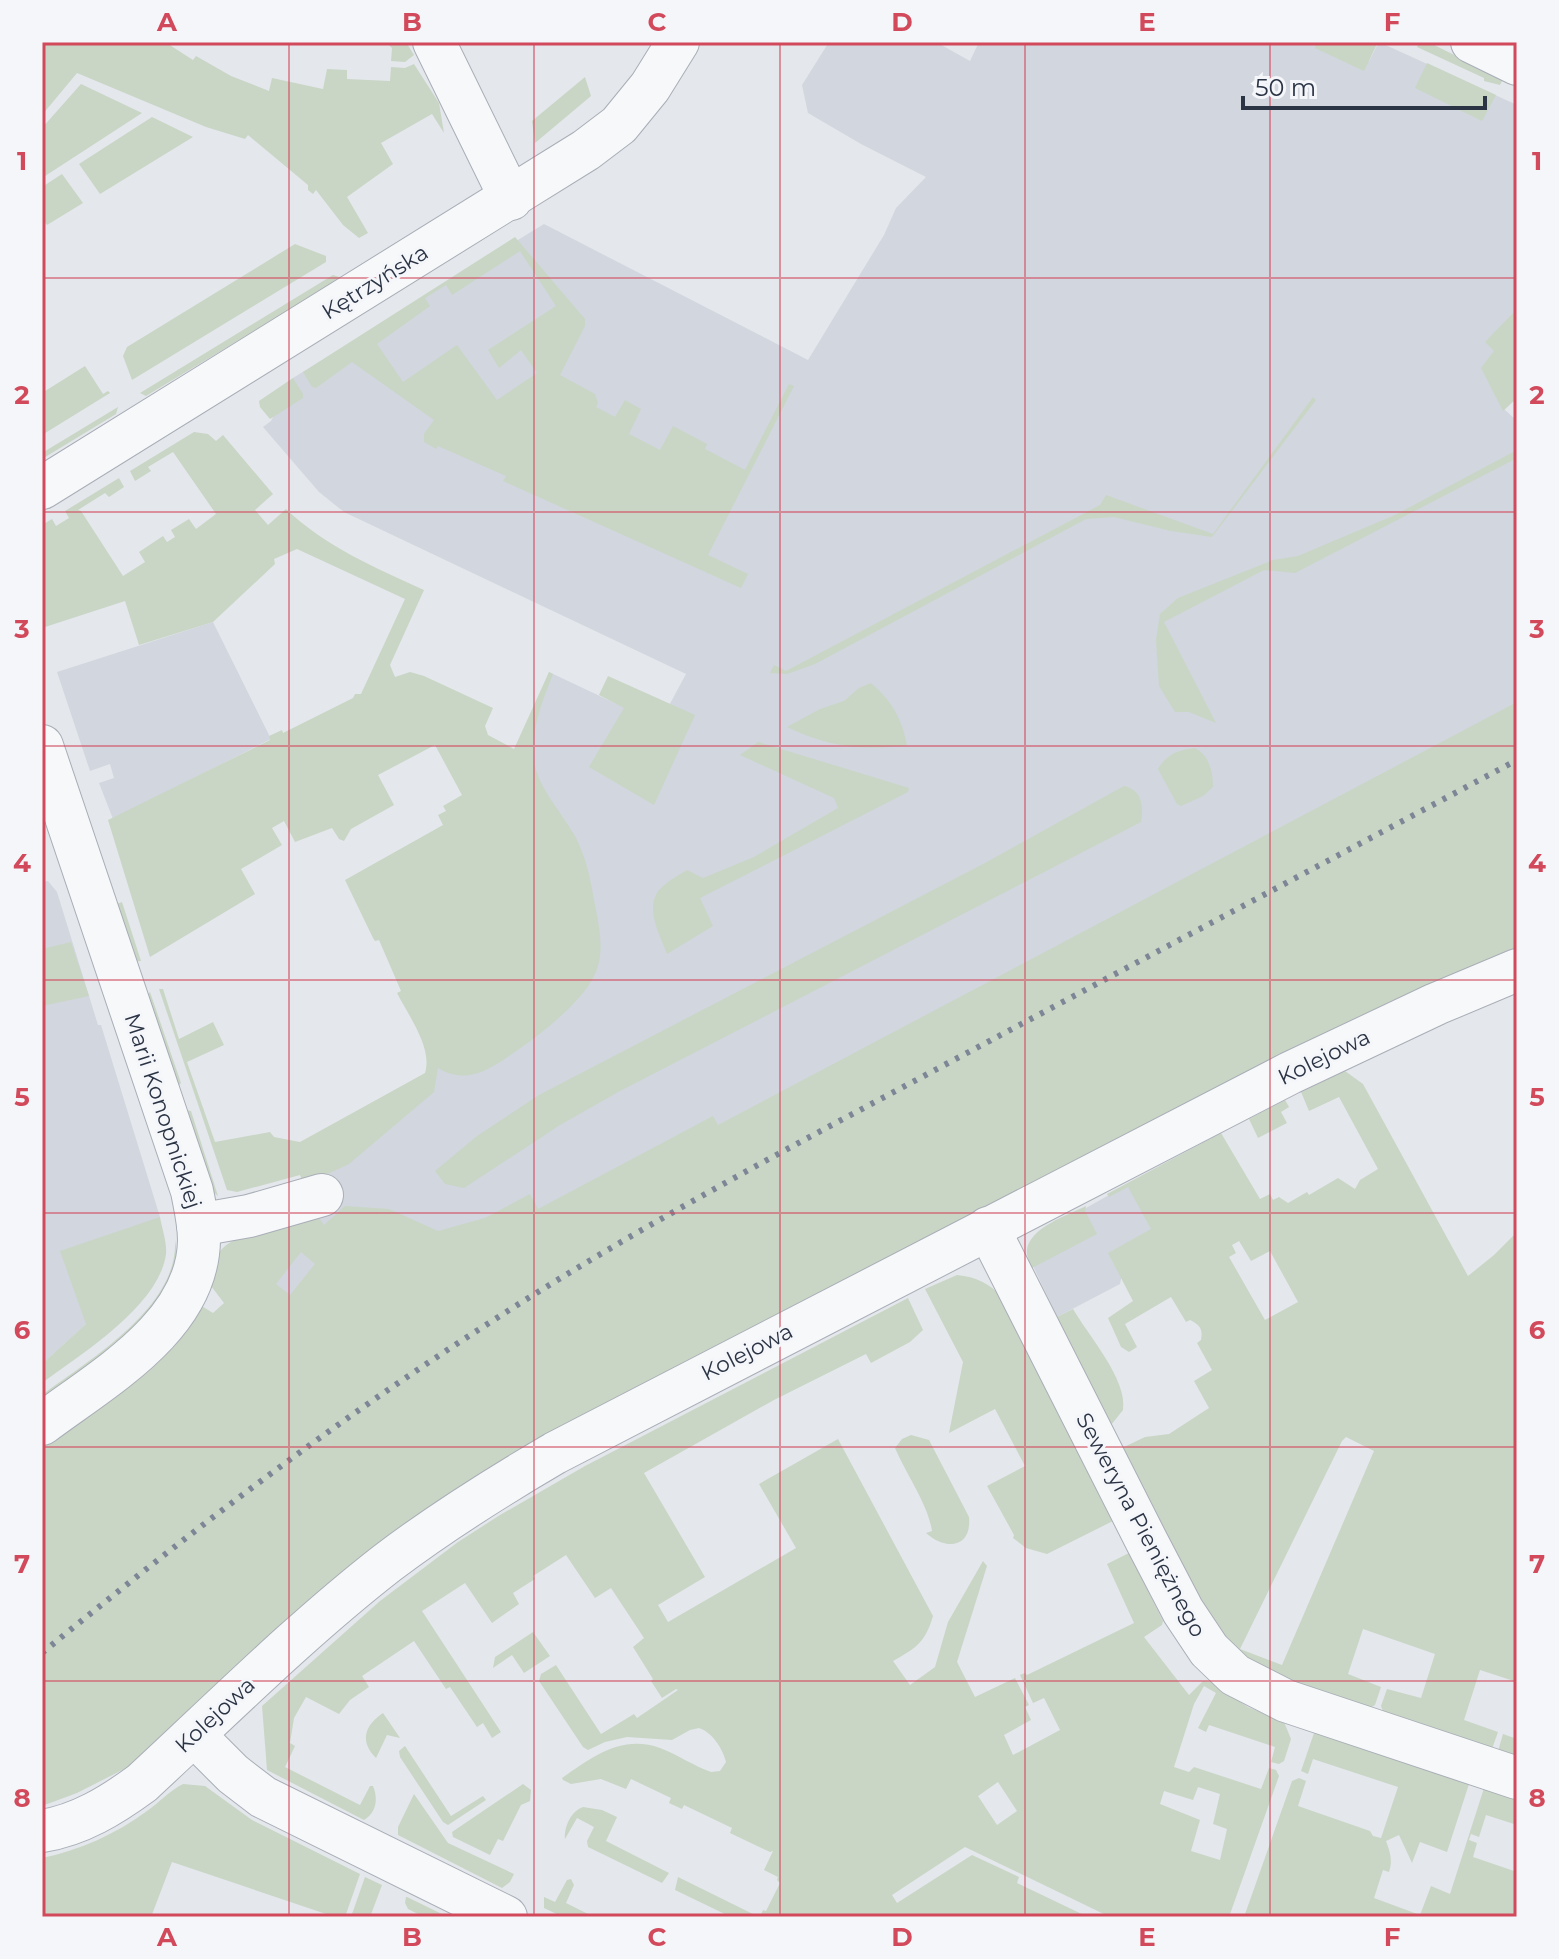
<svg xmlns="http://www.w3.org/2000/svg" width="1559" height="1959" viewBox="0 0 1559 1959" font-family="Montserrat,sans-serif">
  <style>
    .built { fill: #d2d6de }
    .green { fill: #c9d6c5; fill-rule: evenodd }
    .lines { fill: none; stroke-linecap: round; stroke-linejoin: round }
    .minor-casing { stroke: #a9aeb7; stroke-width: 44 }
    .minor { stroke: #f7f8fa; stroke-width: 42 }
    .rail { stroke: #7d8696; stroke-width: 6; stroke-dasharray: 4 8; stroke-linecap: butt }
    .grid { fill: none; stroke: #d1495b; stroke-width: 2; stroke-opacity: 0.55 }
    .labels { text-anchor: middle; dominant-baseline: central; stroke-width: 6; stroke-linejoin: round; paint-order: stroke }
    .street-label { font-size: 22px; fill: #2b3445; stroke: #f4f6f9 }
    .neatline { fill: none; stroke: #d1495b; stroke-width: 3 }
    .grid-label { font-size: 26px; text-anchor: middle; font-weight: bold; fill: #d1495b }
  </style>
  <rect width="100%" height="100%" fill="#e4e7ec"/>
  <g class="built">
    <polygon points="829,42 936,42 970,61 979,42 1328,42 1369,61 1379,42 1517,105 1517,388 1504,409 1517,421 1517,952 42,1530 249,1294 304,1185 438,1068 498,804 549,672 659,724 686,674 344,512 319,492 263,427 271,421 293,378 544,224 808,360 884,235 896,208 926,177 861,144 808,113 802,85"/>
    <polygon points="213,622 271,739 113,819 99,783 114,778 110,764 90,771 57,672"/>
    <polygon points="48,881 57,892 98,1025 101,1025 160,1217 157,1243 86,1324 42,1364 42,882"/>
    <polygon points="1152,1171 1191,1241 1121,1279 1120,1284 1057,1317 1027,1253 1052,1227"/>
  </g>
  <g class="green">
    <polygon points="42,42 165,42 193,60 196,56 231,76 269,91 272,78 323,89 327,69 347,70 347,79 390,81 391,67 405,68 414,64 439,103 444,133 432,114 381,143 393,164 347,197 368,233 359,238 343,225 316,190 313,194 308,190 308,185 248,135 245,139 206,127 77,73 42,115"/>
    <polygon points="386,42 406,42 414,55 405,62 391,61 392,48"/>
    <polygon points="1317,42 1378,42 1364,71 1315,48"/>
    <polygon points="1419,42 1428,42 1503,79 1500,85 1484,81 1484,78 1417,47"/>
    <polygon points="1427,63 1496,95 1482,121 1415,88"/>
    <polygon points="585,77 591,96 535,143 532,121"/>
    <polygon points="81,84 142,113 42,178 42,128"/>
    <polygon points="152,117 193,137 100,194 79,164"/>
    <polygon points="62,174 83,203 47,225 42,218 42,187"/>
    <path d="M515 237 585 319V326L560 375 595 394 598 403 596 407 615 417 625 400 641 409 629 434 660 450 673 426 707 444 705 449 745 470 789 384 794 386 708 555 748 574 741 588 503 481 506 476 438 446 436 449 424 442V434L434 420 352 362 316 388 312 387 303 372ZM520 251 556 306 488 350 499 368 521 350 537 373 497 400 457 345 403 382 377 344 430 306 425 298 446 285 452 295Z"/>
    <polygon points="295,244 326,256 326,262 132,380 123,356 127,347"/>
    <polygon points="333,275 342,278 146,396 140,393"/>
    <polygon points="1517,309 1517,398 1503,411 1481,368 1494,351 1485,342"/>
    <polygon points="85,366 103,394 108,391 110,393 42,435 42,393"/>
    <polygon points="293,378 303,394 303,398 270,419 260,407 259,401"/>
    <polygon points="1313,397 1316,400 1212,537 1171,531 1114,517 1086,519 815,664 787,674 770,673 774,665 786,671 1100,505 1106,495 1213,534"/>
    <polygon points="118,407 116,414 42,459 42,453"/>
    <path d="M194 432 208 434 216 441 223 435 273 494 255 510 268 525 286 509C326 547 374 567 424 590L390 665 395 677 410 672 424 676 493 708 485 726 488 735 514 749 549 672 553 674C542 703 530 730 534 762 539 789 562 813 575 836 586 857 590 877 594 900 598 921 604 945 598 966 589 999 537 1037 509 1056 486 1072 464 1084 438 1068L434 1092 349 1164 304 1185 300 1175 237 1192 227 1190 159 989H163L179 1039 213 1022 224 1045 187 1062 215 1142 270 1132 274 1137 300 1142 425 1073C433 1048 408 1015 397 993L401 991 379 940 375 941 373 938 345 880 443 825 438 815 446 811 443 806 462 795 435 745 378 775 394 805 351 829 344 841 339 839 332 828 295 842 284 821 272 828 282 845 241 869 255 894 150 957 108 820 270 740 269 736 282 730 283 733 353 698 355 694H361L405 599 297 549 274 559 275 564 213 622 139 645 125 601 42 628V525L52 519 56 526 69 518 65 511 119 478 124 487 109 497 105 493 78 510 81 511 123 576 145 562 139 552 163 536 167 542 175 537 171 530 189 519 196 529 216 514 173 452 148 467 151 471 135 481 130 471Z"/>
    <polygon points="1517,450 1517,458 1295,573 1264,570 1164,622 1216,723 1189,712 1175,712 1159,686 1156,640 1160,614 1178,598 1273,560 1298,556 1395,515"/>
    <polygon points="608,676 695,715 654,805 589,767 624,708 599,695"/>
    <path d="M871 683C892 701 902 719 907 745 862 751 828 747 787 727L820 709 844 701 859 688Z"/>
    <path d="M1517 702V952L638 1389 138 1762 77 1793 42 1806V1446L130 1380 200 1305 213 1313 224 1303 208 1282C212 1271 214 1256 223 1248 237 1233 295 1221 317 1215L324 1225 345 1206 389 1209 438 1231 485 1218 530 1194 538 1209 713 1116 718 1125ZM301 1252 315 1264 290 1295 276 1284Z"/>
    <path d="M758 742 909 788 908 792 700 898 713 926 667 954C660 935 643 906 661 888 668 881 679 875 687 870L703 878 754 857 838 808 834 798 740 755Z"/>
    <path d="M1195 748C1209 755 1213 772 1213 787L1203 796 1181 806 1177 804 1158 769C1167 754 1178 750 1195 748Z"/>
    <path d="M1124 786C1142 790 1144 806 1141 822L620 1091 560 1125 464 1188 445 1184 435 1171 477 1136 539 1095 985 863Z"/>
    <polygon points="122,902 141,961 131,962 114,905"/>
    <polygon points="71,942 89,996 42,1006 42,949"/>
    <polygon points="150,992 181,1083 174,1091 143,999"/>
    <path d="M1345 1071 1363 1084 1468 1276 1494 1255 1517 1232V1682L1480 1670 1464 1720 1498 1732 1492 1749 1384 1714 1381 1706 1387 1689 1421 1698 1435 1654 1363 1629 1348 1674 1381 1687 1375 1705 1368 1709 1303 1686 1244 1656 1222 1635 1200 1601 1122 1448 1145 1437 1169 1434 1209 1408 1194 1381 1212 1370 1197 1343 1201 1340C1203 1329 1200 1325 1190 1320L1186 1322 1171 1297 1125 1324 1137 1347 1129 1352 1121 1347 1108 1318 1133 1301 1108 1253 1151 1229 1128 1187 1109 1197 1107 1194 1221 1133 1260 1199 1270 1194 1273 1200 1279 1197 1288 1203 1307 1192 1309 1195 1338 1178 1355 1189 1360 1180 1378 1169 1339 1097 1309 1111 1301 1092ZM1239 1241 1251 1261 1270 1251 1298 1302 1265 1320 1229 1257 1236 1253 1232 1245ZM1346 1437 1374 1451 1282 1665 1240 1649 1342 1441Z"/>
    <polygon points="1285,1100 1289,1107 1281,1112 1287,1123 1258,1138 1249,1119"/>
    <polygon points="180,1109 191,1111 218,1196 212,1191"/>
    <path d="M1086 1206 1085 1211 1097 1234 1032 1268C1030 1262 1026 1256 1027 1249 1031 1227 1068 1215 1086 1206Z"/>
    <path d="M160 1217C162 1229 167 1242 166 1254 159 1306 81 1354 42 1383V1364L86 1324 60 1251Z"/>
    <path d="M175 1240C189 1298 81 1373 42 1405V1395C89 1360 179 1307 175 1240Z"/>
    <path d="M957 1275C976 1277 990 1283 1002 1298L1113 1521 1047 1554 1026 1548 1013 1538 1014 1535 987 1486 1025 1466 995 1409 949 1433 963 1362 925 1289Z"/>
    <path d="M908 1298 923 1330 910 1342 871 1363 866 1354 774 1400 644 1473 705 1577 658 1605 668 1622 796 1548 759 1484 838 1439 933 1616C925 1643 916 1648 893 1661L910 1685 935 1667 948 1622 983 1561 987 1566 957 1662 975 1697 1015 1678 1029 1705 1025 1707 1031 1720 1004 1735 1013 1755 1060 1730 1044 1698 1033 1703 1020 1675 1025 1673 1027 1675 1134 1623 1107 1564 1129 1553 1163 1621 1162 1625 1144 1637 1189 1695 1203 1681 1211 1682 1248 1707 1284 1722 1291 1739 1284 1761 1279 1764 1271 1762 1275 1747 1209 1725 1206 1732 1198 1728 1216 1693 1204 1686 1194 1704 1174 1767 1189 1772 1194 1767 1261 1789 1269 1768 1276 1770 1279 1776 1229 1917H1110L965 1847 892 1895 897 1903 972 1855 1019 1877 1017 1883 1088 1917H760L763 1910 766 1911 780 1883 777 1880 778 1877 764 1870 773 1851 770 1852 730 1833 732 1828 684 1805 682 1809 669 1803 671 1798 631 1779 626 1789 601 1779 571 1784 563 1780 562 1778C592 1757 622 1734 660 1748 678 1755 694 1766 711 1772L720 1771 726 1762C723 1749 712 1732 699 1728L690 1730 672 1740 627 1737 605 1742 588 1750 583 1747 539 1681 541 1674 556 1665 601 1734 634 1714 637 1718 678 1690 676 1689 662 1698 651 1681 653 1679 633 1647 644 1638 611 1588 595 1598 566 1555 533 1576 535 1579 513 1593 519 1604 492 1623 465 1583 422 1611 501 1732 492 1738 483 1723 477 1727 450 1687 446 1689 414 1641 362 1676 369 1687 350 1700 339 1714 306 1697 294 1718 290 1743 295 1746 285 1767 360 1805 370 1786H373C378 1798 377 1812 364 1820L267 1770 262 1706 380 1601 458 1542 500 1515 585 1466ZM998 1782 1017 1811 997 1825 978 1796ZM1198 1787 1220 1794 1213 1824 1227 1829 1220 1860 1191 1851 1200 1820 1160 1804 1164 1791 1193 1800Z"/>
    <path d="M1073 1309C1088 1335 1128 1380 1123 1410L1111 1425 1057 1317Z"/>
    <path d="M911 1435 929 1440 969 1517C972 1548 946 1551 926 1533L932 1531C928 1504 906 1474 895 1448L902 1439Z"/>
    <polygon points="533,1632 550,1656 524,1673 512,1655 493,1668 495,1657"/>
    <path d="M383 1713 400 1738 387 1735 376 1758C359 1741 365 1725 383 1713Z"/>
    <path d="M1314 1733 1469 1784 1447 1852 1420 1842 1412 1863 1399 1835 1386 1841C1390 1852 1393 1860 1389 1872L1383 1870 1374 1898 1420 1915 1431 1886 1450 1894 1484 1788 1517 1799V1825L1486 1815 1479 1837 1471 1834 1469 1840 1477 1843 1473 1857 1517 1872V1917H1244L1292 1781 1299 1778 1306 1781 1298 1806 1370 1831 1373 1836 1381 1838 1398 1787 1313 1759 1308 1774 1301 1771Z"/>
    <polygon points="1503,1734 1517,1739 1517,1757 1498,1751"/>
    <polygon points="405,1746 451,1816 483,1796 486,1800 448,1825 443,1822 400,1757 399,1751"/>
    <path d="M183 1784 205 1786 252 1820 360 1874 345 1917H335L172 1862 151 1917H42V1858C80 1850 116 1834 147 1811 160 1802 169 1791 183 1784Z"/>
    <polygon points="523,1784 531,1790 530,1801 521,1805 503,1841 498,1839 490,1855 453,1837 452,1832"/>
    <polygon points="414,1794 448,1843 514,1874 510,1882 502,1888 398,1835 398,1827"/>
    <path d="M583 1807 602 1810 617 1817 606 1841 669 1873 662 1883 588 1847 587 1841 594 1827 577 1818 565 1839C564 1827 571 1811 583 1807Z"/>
    <polygon points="365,1877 382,1885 370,1917 351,1917"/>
    <polygon points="678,1877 759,1917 731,1917 675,1890"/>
    <polygon points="571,1879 574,1885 566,1903 594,1917 563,1917 544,1908 544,1897 555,1902 567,1880"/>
    <polygon points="406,1897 407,1897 448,1917 424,1917 408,1909 405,1903"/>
  </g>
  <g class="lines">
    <defs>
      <g id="minor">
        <polyline points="434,42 511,199"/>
        <polyline points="1472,42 1517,64"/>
        <polyline points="42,488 586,150 619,125 650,87 678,42"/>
        <path d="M42 746 192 1191C195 1207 199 1223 199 1240 198 1326 103 1378 42 1424"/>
        <polyline points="198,1225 249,1216 322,1195"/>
        <polyline points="988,1228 1147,1542 1183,1611 1209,1650 1235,1675 1286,1701 1517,1778"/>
        <polyline points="194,1735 233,1774 263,1797 506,1917"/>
        <path d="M42 1831C80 1825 112 1805 142 1783 223 1708 301 1630 387 1563 441 1522 497 1487 555 1453L1290 1073 1436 1004 1517 970"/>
      </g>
    </defs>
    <use href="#minor" class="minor-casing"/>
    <use href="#minor" class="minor"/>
    <path class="rail" d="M42 1653C186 1535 332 1423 489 1323 642 1224 804 1140 965 1054 1149 956 1333 858 1517 760"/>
  </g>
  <path class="grid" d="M289 42V1917M534 42V1917M780 42V1917M1025 42V1917M1270 42V1917M42 278H1517M42 512H1517M42 746H1517M42 980H1517M42 1213H1517M42 1447H1517M42 1681H1517"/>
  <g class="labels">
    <g class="street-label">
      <text transform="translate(375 282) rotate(-32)">Kętrzyńska</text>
      <text transform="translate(1324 1057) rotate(-26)">Kolejowa</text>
      <text transform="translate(163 1111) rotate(72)">Marii Konopnickiej</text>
      <text transform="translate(747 1352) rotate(-27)">Kolejowa</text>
      <text transform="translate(1141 1525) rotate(62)">Seweryna Pieniężnego</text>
      <text transform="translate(215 1715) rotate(-43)">Kolejowa</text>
    </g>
  </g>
  <rect width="1559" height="1959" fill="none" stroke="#f4f6f9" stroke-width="88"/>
  <path d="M1243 96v12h242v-12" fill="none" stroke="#2b3445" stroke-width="4"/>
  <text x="1255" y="96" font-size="24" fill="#2b3445" stroke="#f4f6f9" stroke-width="6" paint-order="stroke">50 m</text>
  <rect x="44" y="44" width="1471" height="1871" class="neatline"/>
  <g class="grid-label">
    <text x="167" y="31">A</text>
    <text x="412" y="31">B</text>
    <text x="657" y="31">C</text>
    <text x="902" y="31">D</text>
    <text x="1147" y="31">E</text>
    <text x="1392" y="31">F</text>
    <text x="22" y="170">1</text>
    <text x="1537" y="170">1</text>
    <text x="22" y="404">2</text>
    <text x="1537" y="404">2</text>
    <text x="22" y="638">3</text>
    <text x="1537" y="638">3</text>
    <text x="22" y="872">4</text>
    <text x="1537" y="872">4</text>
    <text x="22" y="1106">5</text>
    <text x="1537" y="1106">5</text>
    <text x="22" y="1339">6</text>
    <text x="1537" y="1339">6</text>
    <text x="22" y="1573">7</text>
    <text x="1537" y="1573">7</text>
    <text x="22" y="1807">8</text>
    <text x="1537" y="1807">8</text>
    <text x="167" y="1946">A</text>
    <text x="412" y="1946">B</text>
    <text x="657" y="1946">C</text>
    <text x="902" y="1946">D</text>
    <text x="1147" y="1946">E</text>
    <text x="1392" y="1946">F</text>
  </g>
</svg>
